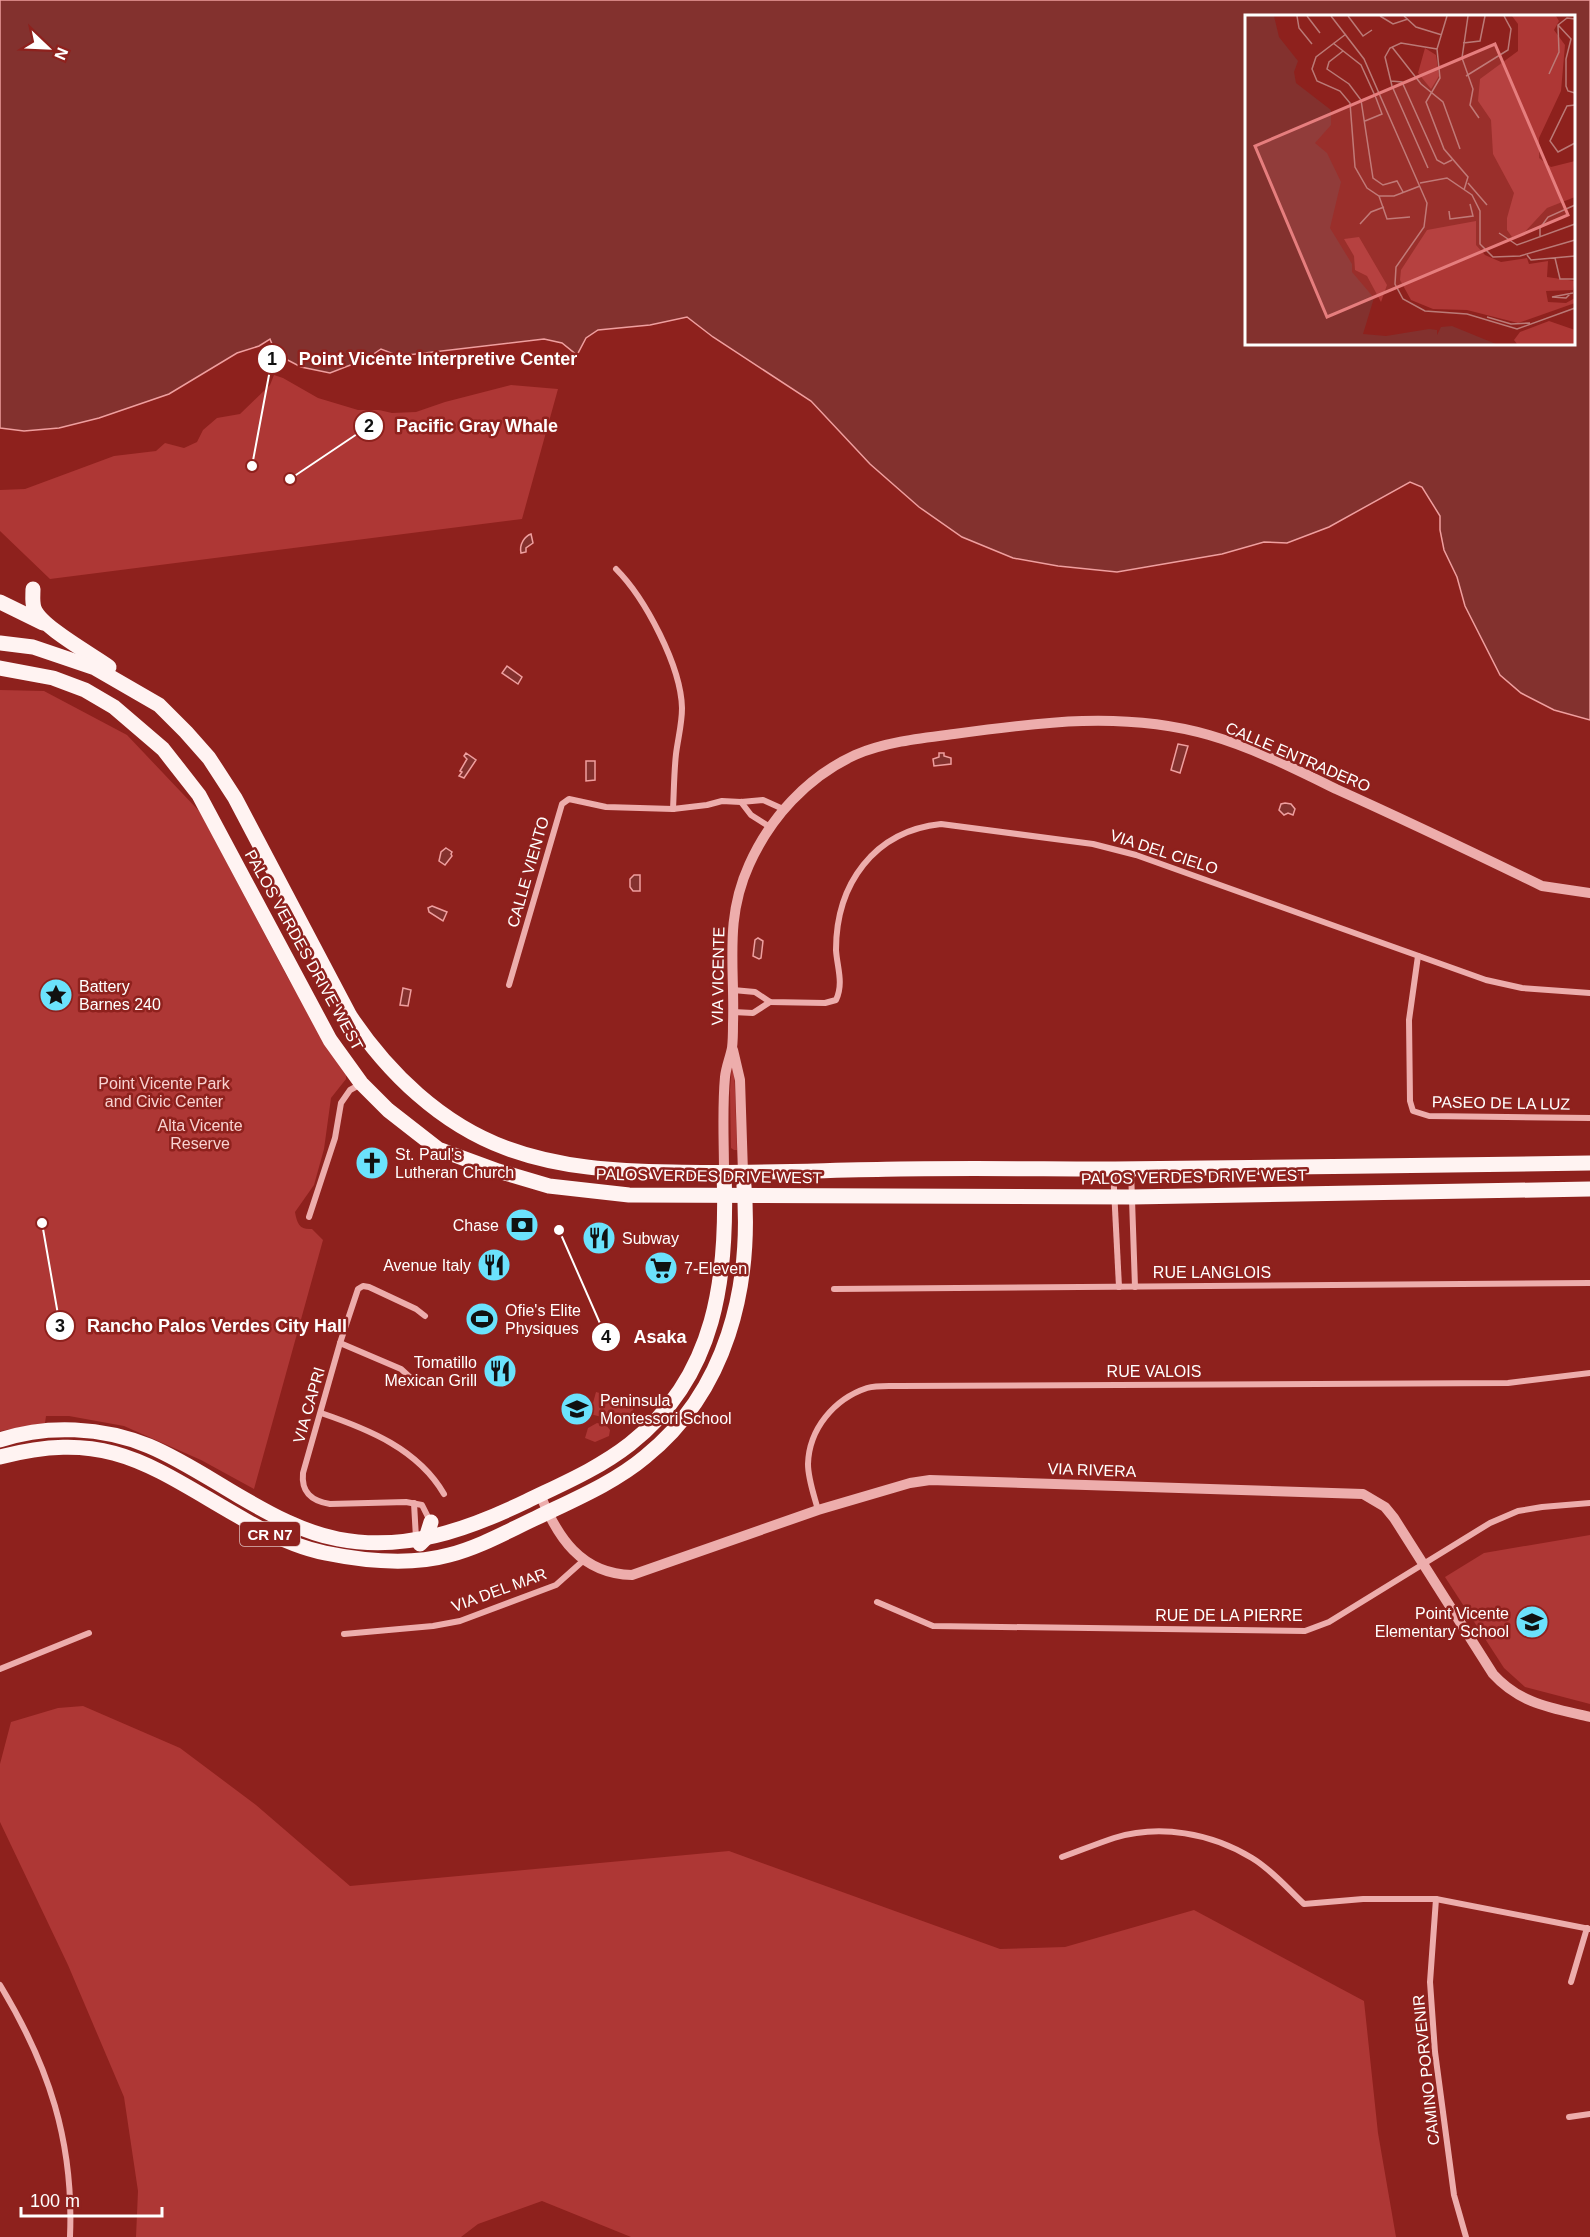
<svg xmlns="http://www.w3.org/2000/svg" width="1590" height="2237" viewBox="0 0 1590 2237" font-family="Helvetica,sans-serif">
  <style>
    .green { fill: #ae3735 }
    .water { fill: #83312e; stroke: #ef9f9f; stroke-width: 1.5; fill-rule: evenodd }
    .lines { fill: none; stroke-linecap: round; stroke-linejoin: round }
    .minor { stroke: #edadac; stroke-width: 6 }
    .tertiary { stroke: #edadac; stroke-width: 10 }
    .primary { stroke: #fff3f2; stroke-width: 15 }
    .labels { text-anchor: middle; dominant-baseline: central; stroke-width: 5; stroke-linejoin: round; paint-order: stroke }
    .shield { fill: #8e211d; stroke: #ddbcbb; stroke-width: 1.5 }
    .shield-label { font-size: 15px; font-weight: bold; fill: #fff }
    .street-label { font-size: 16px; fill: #fff; stroke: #8e211d }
    .poi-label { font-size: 16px; fill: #fff; stroke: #8e211d; text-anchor: start }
    .park-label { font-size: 16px; fill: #f9d2d1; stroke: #8e211d }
    .inset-road { fill: none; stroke: #bb7a77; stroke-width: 1.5 }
    .view { fill: #e67e7e; fill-opacity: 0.15; stroke: #e67e7e; stroke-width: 3 }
    .inset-edge { fill: none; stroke: #fff; stroke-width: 3 }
    .leader { fill: none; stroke: #fff; stroke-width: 2 }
    .callout-dot { fill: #fff; stroke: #8e211d; stroke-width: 2 }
    .mark-label { font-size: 18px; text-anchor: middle; font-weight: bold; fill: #111 }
    .callout-label { font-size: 18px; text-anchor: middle; font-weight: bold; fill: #fff; stroke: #8e211d; stroke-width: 5; stroke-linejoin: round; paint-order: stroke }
  </style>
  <rect width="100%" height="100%" fill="#8e211d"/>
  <g class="green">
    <polygon points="274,375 283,378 318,398 358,410 379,410 392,413 416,412 445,402 511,385 558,389 522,519 50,579 0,531 0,490 25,489 114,456 156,451 165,443 184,448 197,442 203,430 217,418 240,414 270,385"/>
    <path d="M0 690 44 691 127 735 200 812 288 978 346 1074V1079L331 1098 324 1149 314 1185 295 1212C297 1224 300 1230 312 1229L323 1240 254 1489 201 1460 124 1426 69 1416H46L45 1423 0 1431Z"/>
    <polygon points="734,1064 737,1150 734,1150 731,1148 730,1090 732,1065"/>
    <polygon points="596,1392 635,1403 629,1424 590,1414"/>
    <polygon points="597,1423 606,1425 610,1430 609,1436 595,1442 585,1438 588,1428"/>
    <polygon points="1590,1535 1590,1704 1525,1687 1504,1668 1445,1577 1484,1553"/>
    <polygon points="83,1706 180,1748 256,1805 350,1886 729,1851 1000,1949 1065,1947 1194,1910 1364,2001 1378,2133 1396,2237 631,2237 542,2201 478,2224 461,2237 136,2237 138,2191 124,2097 68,1965 0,1822 0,1764 11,1722 58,1708"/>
  </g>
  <g class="water">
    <path d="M0 0H1590V720L1554 710 1521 693 1500 675 1465 606 1457 577 1444 550 1440 530V516L1422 487 1410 482 1329 527 1287 543 1264 542 1222 554 1117 572 1058 566 1013 558 962 537 919 507 870 464 811 401 713 337 687 317 650 325 598 330 586 338 577 355 562 343 544 339 399 356 381 349 366 359 330 373 301 367 276 354 270 339 259 346 237 353 169 394 99 418 59 428 24 431 0 428ZM1574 16V344H1246V16Z"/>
    <path d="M531 534 533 543 526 548V552L521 553C519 544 525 536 531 534Z"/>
    <polygon points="507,666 522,677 518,684 502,673"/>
    <polygon points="1178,744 1188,746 1180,773 1171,770"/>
    <polygon points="466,753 476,760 464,778 459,776 462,772 460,771 467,759 464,756"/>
    <polygon points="939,753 944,753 944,756 951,758 951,764 934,766 933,759 939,757"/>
    <polygon points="586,761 595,761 595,780 586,781"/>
    <polygon points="1285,803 1291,804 1295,809 1293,815 1288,813 1284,815 1279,810 1281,804"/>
    <polygon points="446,848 452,852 451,854 452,856 445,865 439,861 441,852"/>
    <polygon points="634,875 640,875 640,891 633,891 630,887 630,879"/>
    <polygon points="432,906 447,912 443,921 429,912 428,908"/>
    <polygon points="758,938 763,941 761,958 759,959 753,956 755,940"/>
    <polygon points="403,988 411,990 408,1006 400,1005"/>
  </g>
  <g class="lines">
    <g class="minor">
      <path d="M616 569C645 598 681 666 682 708 682 724 678 738 676 754 674 772 674 790 673 809"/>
      <polyline points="741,802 751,815 770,827"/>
      <polyline points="1418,956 1409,1020 1410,1101 1413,1111 1429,1116 1590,1118"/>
      <polyline points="509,985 562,804 569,799 606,807 673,809 707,805 722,801 741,802 763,800 783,809"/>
      <path d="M733 990 755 992 770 1002 825 1003 836 1000C844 983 837 967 836 950 836 884 874 831 941 824L1093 844 1136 855 1486 980 1522 988 1590 993"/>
      <polyline points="733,1012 753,1013 770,1002"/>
      <polyline points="1113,1169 1119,1287"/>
      <polyline points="1131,1170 1135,1287"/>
      <polyline points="309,1217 335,1138 341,1103 350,1090 361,1084"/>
      <polyline points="834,1289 1590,1283"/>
      <path d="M425 1316 416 1309 369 1287 363 1286 358 1289 340 1343 303 1473C301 1493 312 1501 330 1504L406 1502 422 1505 430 1521"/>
      <polyline points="340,1343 401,1369 413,1380"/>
      <path d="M321 1413C368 1429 418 1449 444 1494"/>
      <polyline points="414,1503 416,1538"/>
      <path d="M818 1510C814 1495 808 1479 808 1464 809 1429 834 1399 867 1388 877 1385 889 1386 900 1386L1508 1383 1590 1373"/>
      <polyline points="877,1602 933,1626 1305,1631 1329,1622 1490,1523 1518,1511 1542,1507 1590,1503"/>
      <polyline points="344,1634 433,1626 460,1621 556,1585 584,1560"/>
      <polyline points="0,1669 89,1633"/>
      <path d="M1062 1857C1079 1851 1096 1844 1114 1838 1160 1824 1211 1833 1252 1858 1272 1870 1288 1889 1304 1904L1363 1899H1436L1590 1929"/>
      <polyline points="1436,1899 1430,1982 1435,2052 1454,2195 1466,2237"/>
      <polyline points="1571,1982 1587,1928"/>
      <path d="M0 1985C49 2066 74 2142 70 2237"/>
      <polyline points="1569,2117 1590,2114"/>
    </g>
    <g class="tertiary">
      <polyline points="733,1050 740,1080 743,1173"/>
      <path d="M724 1173C724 1141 722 1109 725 1077 726 1067 730 1058 732 1048 733 1040 733 1032 733 1024 735 967 724 920 749 865 770 818 807 777 855 755 885 742 922 738 954 734 1040 722 1125 711 1209 735 1254 748 1295 769 1336 789 1405 820 1474 853 1542 886L1590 893"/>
      <path d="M540 1494C557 1537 581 1574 632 1575L818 1510 910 1483 930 1480 1363 1494 1385 1507 1394 1518 1493 1674C1520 1704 1552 1708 1590 1717"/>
    </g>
    <g class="primary">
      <path d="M33 589C33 595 32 602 34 608 40 626 91 654 109 667"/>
      <polyline points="0,602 43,623"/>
      <path d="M0 643 33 647 95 668 159 705 186 732 209 758 235 798 350 1016C388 1073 441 1124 506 1148 560 1168 616 1171 673 1172 749 1174 824 1170 900 1169 972 1168 1044 1169 1115 1169 1273 1168 1432 1165 1590 1163"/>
      <polyline points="0,668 53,678 85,690 114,707 163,749 199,795 330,1040 361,1083 388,1110 438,1149 498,1171 549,1186 629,1195 1132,1197 1590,1189"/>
      <path d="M0 1440C47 1424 103 1427 149 1446 180 1459 210 1479 239 1496 270 1514 302 1532 338 1539 405 1552 467 1530 527 1501 562 1484 598 1469 630 1444 717 1376 728 1276 724 1173"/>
      <path d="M0 1457C108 1429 149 1465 238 1516 265 1532 294 1547 325 1553 364 1561 409 1566 449 1555 480 1547 508 1531 536 1518 573 1500 614 1483 645 1457 727 1391 752 1287 744 1186"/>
      <polyline points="420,1544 426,1538 431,1522"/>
    </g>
  </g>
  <defs>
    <symbol id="sight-disc" viewBox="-11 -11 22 22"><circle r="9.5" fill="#6be2fc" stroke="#8e211d"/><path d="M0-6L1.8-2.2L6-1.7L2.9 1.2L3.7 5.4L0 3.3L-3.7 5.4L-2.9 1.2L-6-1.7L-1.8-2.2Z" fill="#111"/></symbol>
    <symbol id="church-disc" viewBox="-11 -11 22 22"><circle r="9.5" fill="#6be2fc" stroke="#8e211d"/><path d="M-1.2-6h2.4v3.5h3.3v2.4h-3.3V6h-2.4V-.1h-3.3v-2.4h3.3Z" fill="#111"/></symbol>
    <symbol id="bank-disc" viewBox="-11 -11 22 22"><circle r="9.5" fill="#6be2fc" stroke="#8e211d"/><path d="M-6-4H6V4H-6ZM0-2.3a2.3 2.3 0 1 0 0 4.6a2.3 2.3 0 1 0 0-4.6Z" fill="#111"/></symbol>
    <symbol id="restaurant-disc" viewBox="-11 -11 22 22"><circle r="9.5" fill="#6be2fc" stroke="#8e211d"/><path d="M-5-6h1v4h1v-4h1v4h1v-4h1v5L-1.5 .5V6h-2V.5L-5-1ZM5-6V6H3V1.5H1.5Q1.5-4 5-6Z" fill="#111"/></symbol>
    <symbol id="supermarket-disc" viewBox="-11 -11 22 22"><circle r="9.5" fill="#6be2fc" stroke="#8e211d"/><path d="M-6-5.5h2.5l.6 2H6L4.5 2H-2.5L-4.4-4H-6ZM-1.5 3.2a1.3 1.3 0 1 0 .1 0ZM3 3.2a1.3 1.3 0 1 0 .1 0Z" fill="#111"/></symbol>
    <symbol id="stadium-disc" viewBox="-11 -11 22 22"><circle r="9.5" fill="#6be2fc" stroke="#8e211d"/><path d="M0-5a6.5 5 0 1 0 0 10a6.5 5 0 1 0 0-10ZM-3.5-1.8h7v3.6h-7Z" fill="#111"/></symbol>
    <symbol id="school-disc" viewBox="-11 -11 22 22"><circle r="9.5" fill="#6be2fc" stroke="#8e211d"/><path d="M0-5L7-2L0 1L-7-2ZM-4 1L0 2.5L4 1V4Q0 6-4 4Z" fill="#111"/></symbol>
  </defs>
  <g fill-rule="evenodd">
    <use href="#sight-disc" x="37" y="976" width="38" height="38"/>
    <use href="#church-disc" x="353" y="1144" width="38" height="38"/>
    <use href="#bank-disc" x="503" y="1206" width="38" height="38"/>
    <use href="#restaurant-disc" x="580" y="1219" width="38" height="38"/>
    <use href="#restaurant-disc" x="475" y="1246" width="38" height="38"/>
    <use href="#supermarket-disc" x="642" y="1249" width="38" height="38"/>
    <use href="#stadium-disc" x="463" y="1300" width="38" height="38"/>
    <use href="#restaurant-disc" x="481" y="1352" width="38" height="38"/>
    <use href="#school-disc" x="558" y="1390" width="38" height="38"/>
    <use href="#school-disc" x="1513" y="1603" width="38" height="38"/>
  </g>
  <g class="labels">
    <rect class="shield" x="240" y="1522" width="60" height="24" rx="4.5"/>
    <g class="shield-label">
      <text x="270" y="1534">CR N7</text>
    </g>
    <g class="street-label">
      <text transform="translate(1298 757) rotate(23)">CALLE ENTRADERO</text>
      <text transform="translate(1164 852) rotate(18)">VIA DEL CIELO</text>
      <text transform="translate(528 872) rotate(-74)">CALLE VIENTO</text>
      <text transform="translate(304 950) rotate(61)">PALOS VERDES DRIVE WEST</text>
      <text transform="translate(718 976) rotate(-89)">VIA VICENTE</text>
      <text transform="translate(1501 1103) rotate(1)">PASEO DE LA LUZ</text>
      <text transform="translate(709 1176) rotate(1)">PALOS VERDES DRIVE WEST</text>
      <text transform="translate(1194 1177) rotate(-1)">PALOS VERDES DRIVE WEST</text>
      <text x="1212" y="1272">RUE LANGLOIS</text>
      <text x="1154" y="1371">RUE VALOIS</text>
      <text transform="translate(309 1405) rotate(-74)">VIA CAPRI</text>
      <text transform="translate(1092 1470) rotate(2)">VIA RIVERA</text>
      <text transform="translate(499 1590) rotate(-20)">VIA DEL MAR</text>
      <text x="1229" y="1615">RUE DE LA PIERRE</text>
      <text transform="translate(1426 2070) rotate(-96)">CAMINO PORVENIR</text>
    </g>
    <g class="poi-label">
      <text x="79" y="986">Battery<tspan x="79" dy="18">Barnes 240</tspan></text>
      <text x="395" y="1154">St. Paul's<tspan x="395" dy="18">Lutheran Church</tspan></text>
      <text x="499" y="1225" text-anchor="end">Chase</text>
      <text x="622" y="1238">Subway</text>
      <text x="471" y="1265" text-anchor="end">Avenue Italy</text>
      <text x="684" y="1268">7-Eleven</text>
      <text x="505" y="1310">Ofie's Elite<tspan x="505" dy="18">Physiques</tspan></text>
      <text x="477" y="1362" text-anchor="end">Tomatillo<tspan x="477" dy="18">Mexican Grill</tspan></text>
      <text x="600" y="1400">Peninsula<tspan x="600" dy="18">Montessori School</tspan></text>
      <text x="1509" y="1613" text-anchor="end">Point Vicente<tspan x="1509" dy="18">Elementary School</tspan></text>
    </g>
    <g class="park-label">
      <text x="164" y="1083">Point Vicente Park<tspan x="164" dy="18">and Civic Center</tspan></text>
      <text x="200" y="1125">Alta Vicente<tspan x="200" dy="18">Reserve</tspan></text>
    </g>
  </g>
  <g transform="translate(1245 15)">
    <rect width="330" height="330" fill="#8e211d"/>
    <path d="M267 1H311L314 6 309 15 320 30 316 76 294 123V143L306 152 330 146V182L302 193 277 220 267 222 262 215V203L269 178 248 139 246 105 233 86 235 64 273 36V9ZM180 33 191 40 194 61 186 74 173 58ZM231 206V230L240 240 256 247 282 243 284 249 303 246 302 262 330 266 328 275 301 276 303 287 321 288 330 283V288L273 308 222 295 188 294 166 285 155 265 156 255 182 215ZM114 222 142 270 136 287 122 261 110 255 109 241 99 224ZM304 306 330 315V329H272L269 325 275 317Z" fill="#ae3735"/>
    <path d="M0 1H29L34 22 53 46 49 57 51 68 86 95V110L70 128 82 138 96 167 85 213 107 249V257L129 283 118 319 141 321 184 314 192 315V320L196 312 207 311 251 329H0Z" fill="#83312e"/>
    <path class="inset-road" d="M52 1 54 13 67 29M62 1 75 18M86 1 119 44 182 188 179 212 151 252 150 269 158 284 180 296 222 299 272 314 330 293M103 1 118 21 127 15M135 1 148 9 163 4M159 1 171 12 197 20M202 1 192 34 195 63 181 87 199 134 223 162 219 175M223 1 217 43 228 74 225 90 234 103M313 10 326 24 321 44V71L323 76 330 78M101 19 71 42 67 54 72 66 95 76 105 88 110 152 122 173 134 181H149L175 171M88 28 116 50 131 83 137 99 120 106M218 28 235 26 240 1M147 32 176 69 198 87 215 134M98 36 84 47 82 54 104 69 116 85 128 163 138 170 152 166 158 177M304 59 314 37 313 10 322 3 330 4M221 61 263 35 266 14 259 1M146 66 157 67 192 145 199 149 207 145M330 90 322 91 305 126 313 137 330 128M183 153 147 71 140 42 145 33 156 28 192 34M175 168 202 163 227 180 235 196V229L248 242 275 241 330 225M223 168 242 190M134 181 142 204 165 202M204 196 205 204 228 201 225 189M115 209 126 197 139 192M254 218 272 230 330 209M295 221V213L303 202 330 190M282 240 286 245 330 241M310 243 315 264H330M326 278 321 283 307 282 328 278M242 302 266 309 285 308"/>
    <path class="view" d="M250 29 323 200 82 302 10 131Z"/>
    <rect width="330" height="330" class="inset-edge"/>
  </g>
  <path class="leader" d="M252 466L272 359M290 479L369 426M42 1223L60 1326M559 1230L606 1337"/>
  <g class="callout-dot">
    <circle cx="252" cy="466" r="6"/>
    <circle cx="290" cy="479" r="6"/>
    <circle cx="42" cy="1223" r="6"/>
    <circle cx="559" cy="1230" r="6"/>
    <circle cx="272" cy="359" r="15"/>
    <circle cx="369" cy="426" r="15"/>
    <circle cx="60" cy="1326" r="15"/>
    <circle cx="606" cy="1337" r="15"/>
  </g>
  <g class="mark-label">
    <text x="272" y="365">1</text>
    <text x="369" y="432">2</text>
    <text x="60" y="1332">3</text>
    <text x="606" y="1343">4</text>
  </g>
  <g class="callout-label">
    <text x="438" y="365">Point Vicente Interpretive Center</text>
    <text x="477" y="432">Pacific Gray Whale</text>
    <text x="217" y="1332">Rancho Palos Verdes City Hall</text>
    <text x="660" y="1343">Asaka</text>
  </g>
  <g transform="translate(48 48) rotate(113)" stroke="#8e211d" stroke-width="4.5" paint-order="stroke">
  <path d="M0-4.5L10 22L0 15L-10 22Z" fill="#ffffff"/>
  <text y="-9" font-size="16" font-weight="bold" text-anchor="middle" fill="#ffffff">N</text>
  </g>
  <path d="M21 2207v9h141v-9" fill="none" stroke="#ffffff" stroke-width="3"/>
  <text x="30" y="2207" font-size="18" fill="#ffffff" stroke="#8e211d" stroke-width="4.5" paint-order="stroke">100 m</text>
</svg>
